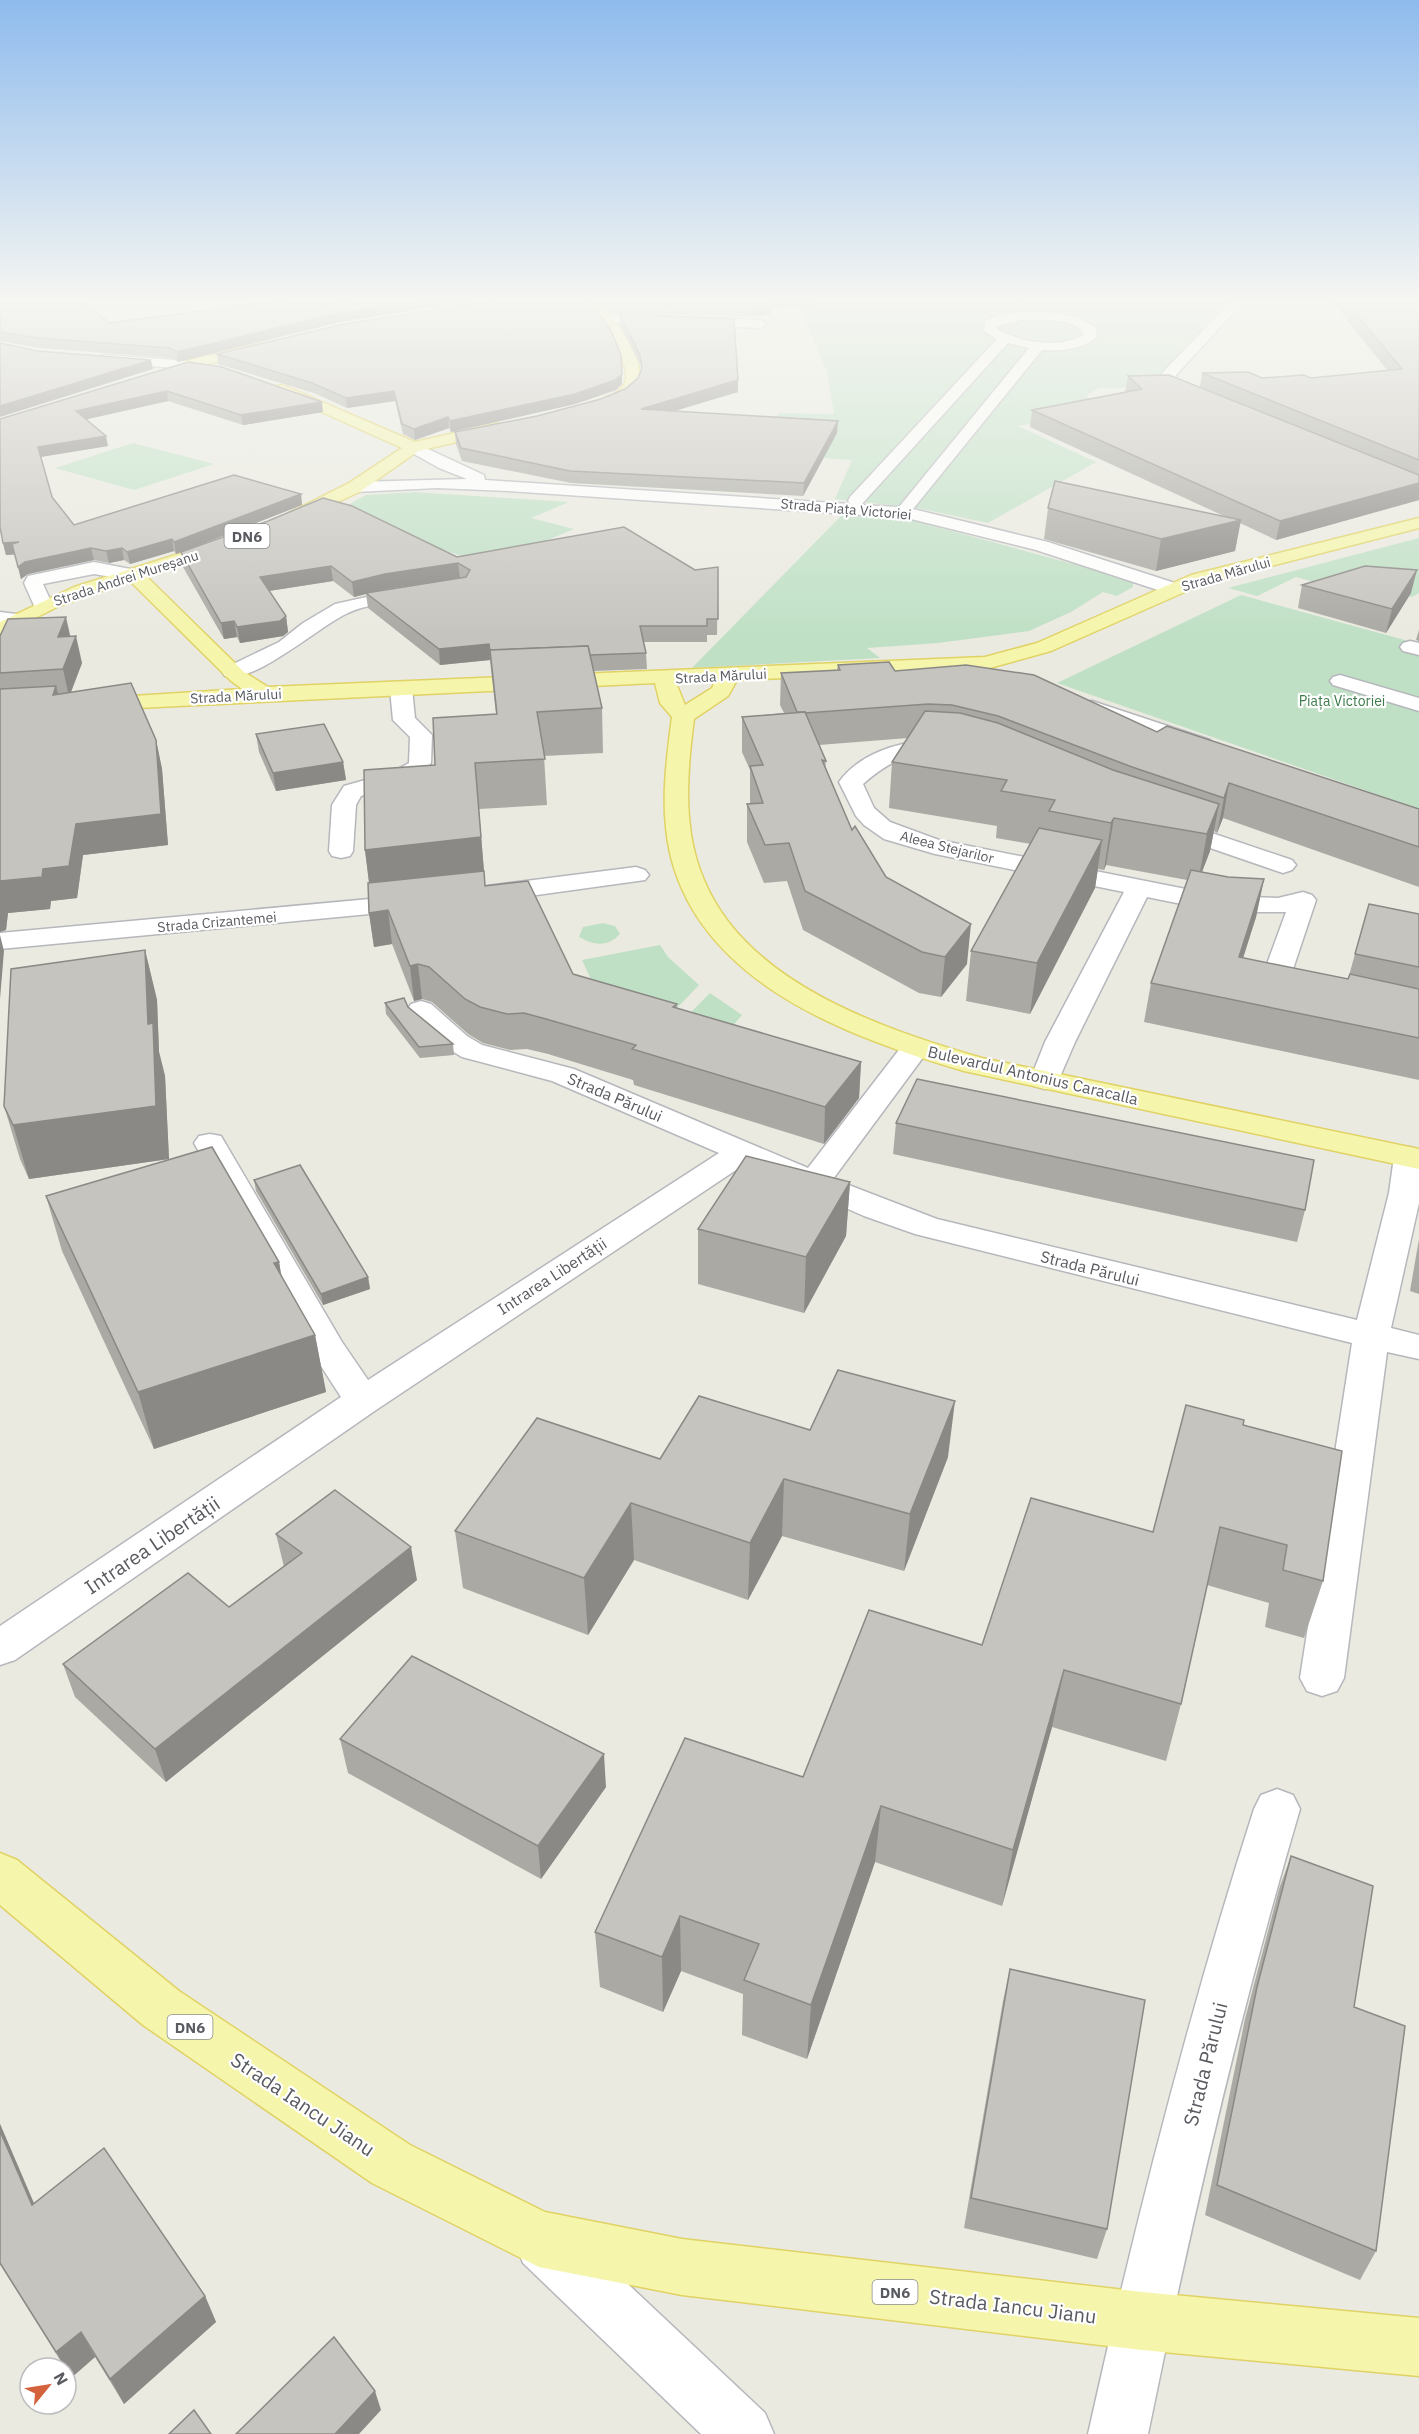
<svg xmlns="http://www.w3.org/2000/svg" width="1419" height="2434" viewBox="0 0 1419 2434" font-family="'IBM Plex Sans',sans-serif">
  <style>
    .green { fill: #bfe0c5 }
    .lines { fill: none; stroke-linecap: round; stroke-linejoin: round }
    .minor-casing { stroke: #b6b7bc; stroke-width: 3 }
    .major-casing { stroke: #e0d264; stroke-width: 3 }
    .minor { fill: #fff; fill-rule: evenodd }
    .major { fill: #f5f5ab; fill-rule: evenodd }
    .wall { fill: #aaa9a3; fill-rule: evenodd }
    .shaded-wall { fill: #8b8985 }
    .building { fill: #c6c4be; stroke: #8b8985; stroke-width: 1.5 }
    .labels { text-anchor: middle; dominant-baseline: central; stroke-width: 4.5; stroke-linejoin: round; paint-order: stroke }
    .far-street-label { font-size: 14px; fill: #595b60; stroke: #fff }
    .far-park-label { font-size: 14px; fill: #3d7b4a; stroke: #fff }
    .shield { fill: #fff; stroke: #8b8c90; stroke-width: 1.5 }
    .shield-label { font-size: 15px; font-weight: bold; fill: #595b60 }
    .street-label { font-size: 16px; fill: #595b60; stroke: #fff }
    .near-street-label { font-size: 20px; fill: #595b60; stroke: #fff }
  </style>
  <rect width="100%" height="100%" fill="#eaeae1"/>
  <g class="green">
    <polygon points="795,297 1233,297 1160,374 1162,383 1157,387 1099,388 1087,395 1093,413 1018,426 1096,462 988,523 917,508 835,499 852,460 822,458 768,429 779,413 834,414 827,372"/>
    <polygon points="133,443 214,464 134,490 55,468"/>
    <polygon points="414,492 569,502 531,518 574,529 536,545 470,559 335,512 366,495"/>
    <polygon points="842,515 908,519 1120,577 1133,583 1133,587 1117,596 1103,592 1071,612 1029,631 938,643 867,648 880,658 692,668"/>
    <polygon points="1419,538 1419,593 1412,597 1359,583 1346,591 1296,577 1257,596 1228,588"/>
    <polygon points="1241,595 1419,644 1419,809 1057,683"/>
    <path d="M603 923 615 926 620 934C608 947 594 946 579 937L583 927Z"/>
    <polygon points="660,945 668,957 699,985 675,1010 593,984 582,960"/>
    <polygon points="710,993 742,1015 730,1029 688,1015"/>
  </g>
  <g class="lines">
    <defs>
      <g id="minor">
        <polygon points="1235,297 1248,297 1176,375 1178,383 1209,395 1211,398 1209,401 1199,401 1166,388 1162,374 1164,371"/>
        <path d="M1023 312C1048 312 1074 312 1096 328L1097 337C1083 350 1060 351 1042 350L913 509 1048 542 1181 585 1183 589 1181 593H1167L1036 550 907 518 508 491 437 488 355 492 347 487 355 482 467 479 439 468 407 450 405 447 413 442 484 475 485 480 850 504 848 501 850 497 997 339 984 331 985 321 997 316ZM1023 320C1039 320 1078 317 1084 335 1057 349 1023 343 997 329V326ZM1008 343 1029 348 899 507 861 505Z"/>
        <polygon points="606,315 761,320 767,324 761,328 601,322 601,316"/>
        <polygon points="106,355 188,361 195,365 188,369 101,362 101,356"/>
        <polygon points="94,562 141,571 143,575 134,581 94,574 43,584 53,606 50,610 36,610 24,583 28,576"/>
        <path d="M412 587 421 593 419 597C396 603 367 603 346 614 318 627 255 684 225 676L222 672 225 668 279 642 303 623 335 604Z"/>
        <polygon points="0,612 24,615 27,619 17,625 0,624"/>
        <polygon points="1410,641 1419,643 1419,655 1403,651 1400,647 1403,643"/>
        <polygon points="1340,675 1419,698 1419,711 1333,685 1330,681 1333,677"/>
        <polygon points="401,683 408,685 412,689 415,718 432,735 431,763 418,778 361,796 356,805 353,851 350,856 341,858 332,856 329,851 332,805 344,786 393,772 409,763 410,737 393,720 390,689 394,685"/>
        <polygon points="1092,701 1210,740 1213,745 1210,750 1194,750 1084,712 1081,707 1084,702"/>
        <path d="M930 740 952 742 955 747 952 752C941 755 930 753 918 754 897 757 879 770 863 784L874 808 890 822 939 840 1221 896 1278 898 1303 892 1312 895 1316 900 1291 975 1294 982 1313 989 1317 995 1313 1001C1298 1005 1286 998 1272 993L1263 975 1286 912H1221L1147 897 1075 1042 1056 1086 1045 1089 1034 1086 1030 1080 1045 1042 1124 892 935 854 884 839 864 825 856 816 839 782C859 754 898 742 930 740Z"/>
        <polygon points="1170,819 1292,860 1296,865 1292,870 1283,873 1274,870 1161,831 1158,826 1161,821"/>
        <polygon points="636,867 645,870 649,875 645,880 487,902 478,899 474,894 478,889 487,886"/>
        <polygon points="413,895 422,897 426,903 422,909 0,949 0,933"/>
        <polygon points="421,1001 431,1004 467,1036 482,1045 574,1069 808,1168 905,1042 915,1039 925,1042 930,1048 833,1179 937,1219 1357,1320 1389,1193 1394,1157 1399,1150 1410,1147 1419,1150 1419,1203 1391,1328 1419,1335 1419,1359 1387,1352 1344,1678 1337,1691 1322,1696 1307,1691 1300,1678 1352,1343 915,1234 864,1216 745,1164 376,1410 15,1660 0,1665 0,1626 341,1397 310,1349 194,1143 199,1136 210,1134 221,1136 342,1342 368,1380 719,1153 552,1081 462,1057 447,1048 411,1016 407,1010 411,1004"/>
        <path d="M1277 1789 1293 1795 1300 1809C1239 2015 1191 2223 1148 2434H1088C1135 2223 1188 2015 1254 1809L1261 1795Z"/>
        <polygon points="543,2215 563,2223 765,2413 774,2434 701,2434 523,2263 515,2243 523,2223"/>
      </g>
      <g id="major">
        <path d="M585 297H597C627 338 675 391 596 410L591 409 589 406 591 403C601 399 618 395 624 385 636 365 596 314 585 297Z"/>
        <polygon points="259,343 264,344 264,350 188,369 181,365 183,362"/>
        <polygon points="282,385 415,442 499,423 507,428 504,431 418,451 361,491 291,524 282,519 285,515 349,483 402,448 277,392 275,389 277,386"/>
        <path d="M1419 518V528L1205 583 1051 651 986 669 737 680 728 696 694 719C687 771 682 830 704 880 747 984 883 1029 982 1058L1419 1149V1169L964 1071C851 1038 700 984 670 853 660 809 666 762 672 717L660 703 655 683 95 710 87 709 84 704 87 699 242 689 230 680 130 581 59 606 0 636V622L74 587 223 540 229 541 232 545 229 549 146 576 244 672 268 687 985 657 1037 643 1191 575ZM715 681 712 688 685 705 676 683Z"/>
        <polygon points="0,1853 17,1860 179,1991 410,2145 545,2212 682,2239 1142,2292 1419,2318 1419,2376 1142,2350 682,2295 539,2267 372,2183 143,2025 0,1905"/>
      </g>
    </defs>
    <use href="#minor" class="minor-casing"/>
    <use href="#major" class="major-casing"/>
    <use href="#minor" class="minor"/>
    <use href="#major" class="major"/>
  </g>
  <g class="wall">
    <polygon points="0,297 109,323 324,304 368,297 493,297 340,322 178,362 171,358 40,348 0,341"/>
    <polygon points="600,297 816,297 816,305 771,308 770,315 754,316 612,313"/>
    <polygon points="1322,297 1419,297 1419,500 1276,540 1240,523 1235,551 1156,571 1044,539 1048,508 1226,517 1030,427 1032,410 1125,392 1128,376 1200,387 1202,373 1262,378 1311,378 1387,370 1334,304"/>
    <polygon points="620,314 738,392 674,411 837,433 803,496 571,483 462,461 456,444 455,432 537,416 601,399 625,389 638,378 641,370 641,366 620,325"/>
    <polygon points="217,354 621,355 622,384 616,390 575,404 451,432 449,428 415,440 403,434 395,401 347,408 314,393 218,364"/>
    <polygon points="188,362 323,412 243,425 168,401 87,419 108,446 41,457 52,497 74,525 301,494 302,505 176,554 174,551 130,564 124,560 109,563 94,560 28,574 21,579 15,554 6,555 3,543 0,419"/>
    <path d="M181 552 457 557 695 570 718 567 717 635H707V642H643L646 653 647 669 593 671 602 708 603 753 544 756 547 805 479 809 485 886 573 974 677 1004V1008L861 1062 859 1098 824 1144 634 1085 633 1080 548 1054 527 1049 510 1050 483 1043 468 1034 432 1002 422 999 414 1001 392 944 374 947 369 913V883L365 850 435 765 496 715 490 660 440 665 368 608 366 594 354 597 333 581 269 591 286 616 288 632 283 636 240 643 237 637 224 639 183 567ZM460 578 381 590 386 589Z"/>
    <polygon points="1302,585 1411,593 1386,633 1298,608"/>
    <polygon points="1419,630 1419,641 1416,640"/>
    <polygon points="0,636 70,636 82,663 71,692 156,740 162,769 168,845 83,855 77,898 51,901 50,909 8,913 6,930 0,932"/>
    <polygon points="838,665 895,671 1157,732 1419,809 1419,887 1223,818 1217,833 1214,831 1210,851 1202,872 1228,877 1264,879 1256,917 1243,958 1348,979 1369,904 1419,914 1419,1080 1144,1022 1151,983 1187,880 1106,865 1104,870 1098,869 1095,888 1030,1014 966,1001 971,951 1031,844 996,838 997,826 889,808 892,762 908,738 819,745 826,761 825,769 852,830 886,877 967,964 941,997 919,993 803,930 787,881 764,883 747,842 747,804 750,804 750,770 742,752 742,717 784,713 780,705 781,673 837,670"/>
    <polygon points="256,734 343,762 346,780 276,791 259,752"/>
    <polygon points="145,950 157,1000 159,1052 165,1076 169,1159 29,1179 20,1159 4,1106"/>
    <polygon points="385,1003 408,1007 453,1044 454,1055 420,1058 386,1014"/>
    <polygon points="896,1123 1305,1210 1297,1242 893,1154"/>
    <polygon points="254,1180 368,1277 370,1289 323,1305 256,1191"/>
    <polygon points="850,1182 846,1236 804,1313 698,1284 698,1229"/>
    <polygon points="46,1196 279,1262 281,1276 315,1335 326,1392 154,1449 62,1251"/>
    <polygon points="1419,1239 1419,1294 1410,1291"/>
    <polygon points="1243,1425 1323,1581 1304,1638 1265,1627 1269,1603 1207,1585 1181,1704 1166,1761 1052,1727 1002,1906 875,1862 807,2059 742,2035 743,1994 681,1971 663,2012 600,1987 595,1932 982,1645 1153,1532"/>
    <polygon points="810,1430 948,1457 904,1571 782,1536 748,1600 634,1560 588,1635 463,1588 455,1531 660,1459"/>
    <polygon points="276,1534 417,1580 166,1782 75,1697 63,1664 229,1607 284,1567"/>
    <polygon points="340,1739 606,1787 541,1879 348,1773"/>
    <polygon points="1291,1856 1354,2007 1376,2251 1360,2280 1205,2215 1245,2019 1279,1889"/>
    <polygon points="1010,1969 1107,2229 1097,2259 964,2228 1003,2001"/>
    <polygon points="0,2124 34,2203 205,2296 216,2322 124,2404 95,2357 71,2378 66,2370 66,2368 65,2368 0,2264"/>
  </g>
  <g class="shaded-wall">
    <polygon points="438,297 493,297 340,322 178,362 177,352 339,313"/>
    <polygon points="816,297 816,305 771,308 770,315 754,316 755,307 771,299"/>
    <polygon points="151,360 153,369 0,417 0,406"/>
    <polygon points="622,374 622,384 616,390 575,404 451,432 450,421"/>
    <polygon points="738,380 738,392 641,421 641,409"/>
    <polygon points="167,391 168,401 79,421 76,411"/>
    <polygon points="394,391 395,401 347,408 346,398"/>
    <polygon points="322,402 323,412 243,425 241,415"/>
    <polygon points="448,417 449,428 415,440 414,429"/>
    <polygon points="838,421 837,433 803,496 804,483"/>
    <polygon points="106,436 108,446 40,457 38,447"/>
    <polygon points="1419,483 1419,500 1276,540 1280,521"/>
    <polygon points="301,494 302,505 176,554 174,542"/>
    <polygon points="1241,520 1235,551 1156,571 1161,539"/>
    <polygon points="172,539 174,551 130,564 127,552"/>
    <polygon points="19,542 22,554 6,555 3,543"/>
    <polygon points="91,548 94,560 28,574 21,579 18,567 25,562"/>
    <polygon points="122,548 124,560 109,563 106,551"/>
    <polygon points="458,563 460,578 386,589 367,594 366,593 366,594 354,597 352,582 385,574"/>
    <polygon points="331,566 333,581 262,592 260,577"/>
    <polygon points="1417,570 1411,593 1386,633 1392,609"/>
    <polygon points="286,616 288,632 283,636 240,643 237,627"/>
    <polygon points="66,617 72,644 58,637"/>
    <polygon points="234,621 237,637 224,639 221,623"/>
    <polygon points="76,636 82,663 69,697 63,669"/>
    <polygon points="489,644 490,660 440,665 439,649"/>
    <polygon points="56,686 63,714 53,695"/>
    <polygon points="156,740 162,769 168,845 83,855 77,898 51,901 50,909 8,913 6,930 0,932 0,881 43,869 76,824"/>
    <polygon points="343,762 346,780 276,791 273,773"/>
    <polygon points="475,763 488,919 371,898 365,850"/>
    <polygon points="1229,783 1223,818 1217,833 1224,798"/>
    <polygon points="1219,804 1210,851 1198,882 1207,834"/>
    <polygon points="1114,818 1106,865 1104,870 1111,823"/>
    <polygon points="1102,840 1095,888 1030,1014 1037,963"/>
    <polygon points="1264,879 1256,917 1231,996 1239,957"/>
    <polygon points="388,910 392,944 374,947 369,913"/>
    <polygon points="971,924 967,964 941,997 945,957"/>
    <polygon points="0,935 4,951 0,999"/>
    <polygon points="145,950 157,1000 159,1052 165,1076 169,1159 29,1179 13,1125 148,1024"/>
    <polygon points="418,964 422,999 414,1001 410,966"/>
    <polygon points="861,1062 859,1098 824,1144 825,1107"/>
    <polygon points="850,1182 846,1236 804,1313 806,1257"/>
    <polygon points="279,1262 289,1317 274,1263"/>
    <polygon points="368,1277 370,1289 323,1305 321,1294"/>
    <polygon points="315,1335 326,1392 154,1449 138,1392"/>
    <polygon points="955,1401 948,1457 904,1571 910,1514"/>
    <polygon points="784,1479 782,1536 748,1600 750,1543"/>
    <polygon points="631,1503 634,1560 588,1635 584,1578"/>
    <polygon points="411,1547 417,1580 166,1782 155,1749"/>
    <polygon points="1064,1670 1052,1727 1002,1906 1013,1850"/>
    <polygon points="604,1754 606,1787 541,1879 538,1846"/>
    <polygon points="881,1806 875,1862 807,2059 811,2005"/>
    <polygon points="680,1916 681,1971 663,2012 662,1957"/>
    <polygon points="0,2124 46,2232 32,2205 0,2131"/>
    <polygon points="205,2296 216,2322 124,2404 110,2379"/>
    <polygon points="81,2332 95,2357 71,2378 56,2352"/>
    <polygon points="375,2391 381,2410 359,2434 335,2434"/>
  </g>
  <g class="building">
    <polygon points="0,297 78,297 109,323 307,297 315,297 324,304 368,297 438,297 339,313 177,352 170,348 38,338 0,332"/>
    <polygon points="513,297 588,297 611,331 621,355 622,374 615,380 575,394 450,421 448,417 414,429 402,424 394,391 346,398 312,383 217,354 340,325"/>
    <polygon points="606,297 809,297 771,299 770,306 755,307 612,304"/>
    <polygon points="1342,297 1419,297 1419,460 1202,373 1248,372 1262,378 1304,375 1311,378 1402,369"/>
    <polygon points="620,314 734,319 738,380 641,409 838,421 804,483 570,471 461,448 455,432 537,416 601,399 625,389 638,378 642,368 640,355"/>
    <polygon points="0,343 37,351 151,360 0,406"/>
    <polygon points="188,362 222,367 322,402 241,415 167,391 76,411 106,436 38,447 52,497 74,525 234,475 301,494 174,542 172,539 127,552 122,548 106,551 91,548 25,562 18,567 12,544 19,542 3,543 0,527 0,419"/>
    <polygon points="1169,375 1419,475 1419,483 1280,521 1032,410 1142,389 1128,376"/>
    <polygon points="1055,481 1241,520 1161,539 1048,508"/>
    <polygon points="323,498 352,506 457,557 624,527 695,570 718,567 718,619 707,619 707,626 640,626 646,653 590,655 588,646 490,650 491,659 489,644 439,649 366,593 466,577 470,570 458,563 385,574 352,582 331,566 260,577 286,616 280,621 237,627 234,621 221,623 181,552 268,521"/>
    <polygon points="1365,566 1417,570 1392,609 1302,585"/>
    <polygon points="66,617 58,637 76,636 63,669 0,673 0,636 8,619"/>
    <polygon points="588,646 602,708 537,712 545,759 475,763 481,837 365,850 364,770 435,765 433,718 497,714 490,650"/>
    <polygon points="889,662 895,671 966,665 1034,675 1157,732 1167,726 1419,809 1419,847 1229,783 1224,798 1132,767 998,716 952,705 928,704 805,713 805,712 797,712 781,673 840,670 838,665"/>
    <polygon points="131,683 156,740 161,814 76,824 69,866 43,869 42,877 0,881 0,689 56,686 53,695"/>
    <polygon points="925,711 960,713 998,723 1113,770 1219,804 1207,834 1114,818 1111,823 1049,811 1055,800 1001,791 1007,780 892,762"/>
    <polygon points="805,712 826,761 822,760 852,830 855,826 886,877 971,924 945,957 922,952 805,891 789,843 765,845 747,804 763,803 750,766 763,765 742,717"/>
    <polygon points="324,724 343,762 273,773 256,734"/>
    <polygon points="1039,828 1102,840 1037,963 971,951"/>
    <polygon points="1191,870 1228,877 1264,879 1239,957 1348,979 1350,974 1419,989 1419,1038 1151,983"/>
    <polygon points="484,871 485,886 528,881 573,974 677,1004 673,1007 861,1062 825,1107 632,1049 636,1045 546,1019 524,1013 507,1014 480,1007 465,999 429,967 418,964 410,966 388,910 369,913 368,883"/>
    <polygon points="1369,904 1419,914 1419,967 1355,954"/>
    <polygon points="145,950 148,1024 153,1023 156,1106 13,1125 4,1106 11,969"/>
    <polygon points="404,998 408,1007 453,1044 419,1047 385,1003"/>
    <polygon points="917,1079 1314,1160 1305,1210 896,1123"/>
    <polygon points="212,1147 279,1262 274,1263 315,1335 138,1392 46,1196"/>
    <polygon points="746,1156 850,1182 806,1257 698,1229"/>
    <polygon points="300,1165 368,1277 321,1294 254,1180"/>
    <polygon points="838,1370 955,1401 910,1514 784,1479 750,1543 631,1503 584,1578 455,1531 537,1418 660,1459 699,1396 810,1430"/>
    <polygon points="1186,1405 1244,1420 1243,1425 1342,1451 1323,1581 1283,1570 1287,1545 1220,1527 1181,1704 1064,1670 1013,1850 881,1806 811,2005 744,1980 759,1944 680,1916 662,1957 595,1932 685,1738 803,1777 869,1610 982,1645 1031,1498 1153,1532"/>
    <polygon points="335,1490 411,1547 155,1749 63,1664 188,1573 229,1607 302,1553 276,1534"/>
    <polygon points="412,1656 604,1754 538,1846 340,1739"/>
    <polygon points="1291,1856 1373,1886 1354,2007 1405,2026 1376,2251 1217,2185 1257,1987"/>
    <polygon points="1010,1969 1145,2000 1107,2229 971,2198"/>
    <polygon points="0,2131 32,2205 104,2148 205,2296 110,2379 81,2332 56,2352 0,2263"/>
    <polygon points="334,2337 375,2391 335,2434 236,2434"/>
    <polygon points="194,2410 211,2434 169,2434"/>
  </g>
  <linearGradient id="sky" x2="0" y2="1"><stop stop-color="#8ebbed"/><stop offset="0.47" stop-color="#f6f6f2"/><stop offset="1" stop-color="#f6f6f2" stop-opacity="0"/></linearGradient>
  <rect width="1419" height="638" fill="url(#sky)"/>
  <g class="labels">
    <g class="far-street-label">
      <text transform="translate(846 509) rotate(5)">Strada Piața Victoriei</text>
      <text transform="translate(1226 574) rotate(-16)">Strada Mărului</text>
      <text transform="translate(126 578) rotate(-18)">Strada Andrei Mureșanu</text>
      <text transform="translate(721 676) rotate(-3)">Strada Mărului</text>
      <text transform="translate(236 696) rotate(-3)">Strada Mărului</text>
      <text transform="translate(947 847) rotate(14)">Aleea Stejarilor</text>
      <text transform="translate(217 922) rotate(-5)">Strada Crizantemei</text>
    </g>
    <g class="far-park-label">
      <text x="1342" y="701">Piața Victoriei</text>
    </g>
    <g class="shield">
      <rect x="224.5" y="524" width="45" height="24" rx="4.5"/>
      <rect x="167.5" y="2015" width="45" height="24" rx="4.5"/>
      <rect x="872.5" y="2280" width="45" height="24" rx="4.5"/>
    </g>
    <g class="shield-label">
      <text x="247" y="536">DN6</text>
      <text x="190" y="2027">DN6</text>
      <text x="895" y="2292">DN6</text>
    </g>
    <g class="street-label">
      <text transform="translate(1033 1075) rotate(13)">Bulevardul Antonius Caracalla</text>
      <text transform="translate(615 1097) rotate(23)">Strada Părului</text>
      <text transform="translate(1090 1268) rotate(14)">Strada Părului</text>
      <text transform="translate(552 1276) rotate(-33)">Intrarea Libertății</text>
    </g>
    <g class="near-street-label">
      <text transform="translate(152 1545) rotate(-34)">Intrarea Libertății</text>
      <text transform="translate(1205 2064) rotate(-76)">Strada Părului</text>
      <text transform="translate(303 2104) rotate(34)">Strada Iancu Jianu</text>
      <text transform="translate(1013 2306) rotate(7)">Strada Iancu Jianu</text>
    </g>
  </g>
  <g transform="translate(48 2386) rotate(60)"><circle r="28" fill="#ffffff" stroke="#bdbdbf" stroke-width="1.5"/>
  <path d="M0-4.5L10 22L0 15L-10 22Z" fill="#d4623d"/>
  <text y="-9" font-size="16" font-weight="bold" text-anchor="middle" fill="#595b60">N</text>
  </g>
</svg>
